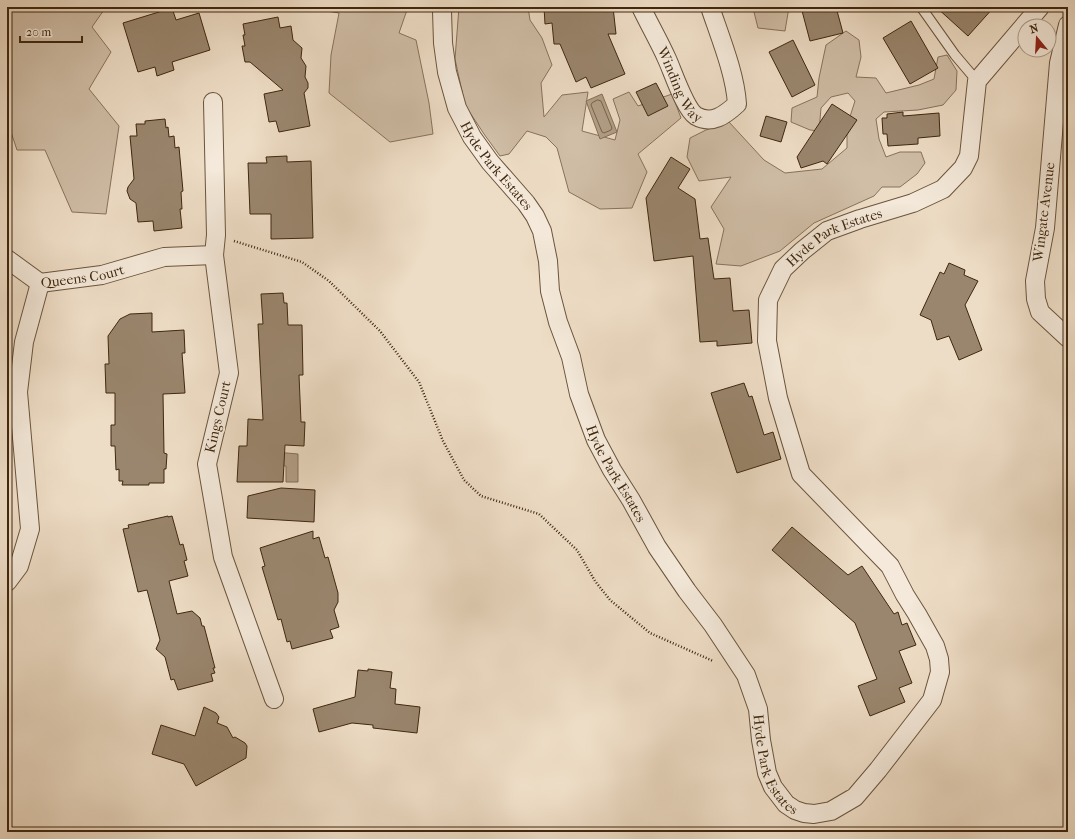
<svg xmlns="http://www.w3.org/2000/svg" width="1075" height="839" viewBox="0 0 1075 839" font-family="'IM FELL French Canon',serif">
  <style>
    .green { fill: #d0bea7; stroke: #88725a }
    .water { fill: #b29f87; stroke: #846f57 }
    .lines { fill: none; stroke-linecap: round; stroke-linejoin: round }
    .shore { stroke: #78634a; stroke-width: 1 }
    .building { fill: #9a866e; stroke: #3f270e }
    .lane-casing { stroke: #6b543c; stroke-width: 11 }
    .street-casing { stroke: #6b543c; stroke-width: 20 }
    .path { stroke: #3f270e; stroke-width: 2.5; stroke-dasharray: 1 2; stroke-linecap: butt }
    .lane { stroke: #f4e9da; stroke-width: 9 }
    .street { stroke: #f4e9da; stroke-width: 18 }
    .labels { text-anchor: middle; dominant-baseline: central; stroke-width: 4; stroke-linejoin: round; paint-order: stroke }
    .street-label { font-size: 14px; fill: #3f270e; stroke: #f4e9da }
  </style>
  <rect width="100%" height="100%" fill="#eeddc6"/>
  <filter id="stains"><feTurbulence type="fractalNoise" baseFrequency=".005" numOctaves="4"/><feColorMatrix values="0 0 0 0 .2 0 0 0 0 .09 0 0 0 0 .02 0 0 0 .5 -.17"/></filter>
  <radialGradient id="worn" r=".72"><stop offset=".6" stop-color="#630" stop-opacity="0"/><stop offset="1" stop-color="#630" stop-opacity=".3"/></radialGradient>
  <g class="green">
    <polygon points="7,7 106,7 92,27 111,52 89,89 119,126 106,214 72,212 45,150 17,150 7,120"/>
    <polygon points="230,7 408,7 399,33 416,40 429,103 433,134 390,142 329,93 331,55 339,13 315,9"/>
    <polygon points="459,7 528,7 530,20 542,38 552,65 541,83 544,117 562,95 588,92 582,131 615,140 620,120 613,99 629,92 638,106 672,94 681,118 638,154 647,172 632,208 600,209 569,192 557,148 546,137 527,131 509,154 500,156 484,134 465,105 455,59"/>
    <polygon points="729,7 789,7 785,31 758,28 753,8 731,9"/>
    <polygon points="846,31 859,40 861,57 856,77 876,78 886,93 919,85 934,79 938,57 947,55 957,71 956,90 943,105 918,110 884,112 876,119 879,139 886,157 900,152 921,152 925,163 917,174 900,187 882,187 874,196 814,223 780,251 741,266 716,264 724,229 711,207 731,177 699,181 687,157 690,138 706,130 729,122 764,160 785,173 822,169 847,148 847,126 855,101 848,93 831,97 821,108 819,131 810,130 791,122 792,108 817,97 819,78 826,45"/>
  </g>
  <g class="water">
    <polygon points="602,94 617,132 600,139 586,101"/>
    <polygon points="264,451 298,454 298,482 286,482 286,466 263,464"/>
  </g>
  <g class="lines">
    <polygon class="shore" points="598,100 601,101 612,128 611,130 604,133 602,132 591,105 592,103"/>
  </g>
  <g class="building">
    <polygon points="544,7 613,7 616,34 608,34 625,74 591,88 586,77 576,82 560,44 554,44 552,23 545,24"/>
    <polygon points="801,7 836,7 843,33 810,41"/>
    <polygon points="936,7 994,7 968,36"/>
    <polygon points="172,8 176,20 199,13 210,50 172,62 174,70 157,76 155,67 138,72 123,23"/>
    <polygon points="278,17 280,28 291,26 293,40 302,48 301,58 306,66 305,77 308,83 308,88 304,93 310,126 279,132 276,121 269,122 264,94 283,90 250,62 245,62 242,46 245,46 243,35 245,35 243,24"/>
    <polygon points="911,21 938,68 910,84 883,38"/>
    <polygon points="793,40 815,85 792,97 769,52"/>
    <polygon points="656,83 668,106 648,116 636,92"/>
    <polygon points="832,104 857,120 827,164 823,161 801,168 797,157"/>
    <polygon points="903,112 903,116 939,113 940,136 918,138 918,144 888,146 887,134 883,134 882,118 887,118 887,114"/>
    <polygon points="766,116 787,122 781,142 760,136"/>
    <polygon points="165,119 166,128 168,127 169,137 174,136 175,148 179,147 183,191 181,192 182,209 180,209 182,228 154,231 153,221 138,222 136,203 130,199 127,191 128,187 134,179 130,136 137,136 136,124 145,124 145,121"/>
    <polygon points="287,156 287,162 311,161 313,238 271,239 271,214 250,214 248,163 267,163 266,157"/>
    <polygon points="671,157 690,169 678,188 695,199 700,239 708,238 714,279 730,278 733,311 749,310 752,343 717,346 717,341 700,342 693,256 654,261 646,198"/>
    <polygon points="949,263 965,270 964,275 978,281 965,305 982,350 959,360 949,336 937,340 931,320 920,315 940,272 944,274"/>
    <polygon points="283,293 284,303 287,303 288,325 302,325 303,375 299,375 301,422 305,422 304,446 285,445 283,482 237,482 239,446 247,446 248,419 263,420 258,324 263,324 261,294"/>
    <polygon points="152,313 152,332 184,330 185,353 182,353 185,393 163,394 164,453 167,454 166,469 164,469 164,483 149,483 149,485 122,485 123,481 119,481 119,469 116,470 115,446 111,446 111,425 115,425 115,393 106,393 105,364 109,364 108,336 120,319 130,314"/>
    <polygon points="744,383 749,397 752,396 764,435 773,432 781,459 737,473 711,393"/>
    <polygon points="281,488 315,490 314,522 247,518 248,496"/>
    <polygon points="168,516 168,517 172,516 180,545 183,544 187,560 184,561 188,576 169,581 177,614 192,611 200,618 202,626 204,626 215,668 213,668 215,673 211,674 213,681 178,690 174,679 171,680 165,657 156,649 160,640 147,590 138,592 123,529 129,528 128,525"/>
    <polygon points="792,527 848,575 862,566 894,614 898,612 902,625 907,623 916,645 899,651 912,683 899,688 905,702 870,716 858,686 877,679 855,623 772,550"/>
    <polygon points="313,531 313,539 319,537 325,558 328,557 338,593 338,602 334,610 339,627 330,630 333,638 292,649 290,641 287,642 281,619 278,620 262,567 265,566 260,548"/>
    <polygon points="368,669 392,672 390,688 396,689 395,704 420,707 417,733 373,728 373,725 352,723 319,732 313,709 355,697 358,670 368,671"/>
    <polygon points="204,707 216,713 219,717 217,723 227,727 233,738 235,737 245,743 247,746 246,758 196,786 184,764 152,754 161,725 195,736"/>
  </g>
  <g class="lines">
    <defs>
      <polyline id="lane" points="921,7 955,55 977,81"/>
      <g id="street">
        <path id="s1" d="M443 7 442 11 443 43 447 72 457 108 472 137 490 162 526 203 535 216 542 231 548 261 550 291 558 322 571 357 579 394 596 440 612 470 631 500 657 547 687 591 713 625 746 675 758 709 761 740 767 773 773 787 786 804 795 810 804 813 814 814 831 811 855 797 878 770 932 700 940 672 939 659 935 646 917 614 905 595 890 566 801 474 778 398 767 341 768 300 783 269 802 251 827 231 860 219 913 203 943 189 963 168 969 156 977 81 1040 7"/>
        <path id="s2" d="M641 7C649 24 659 41 667 59 673 72 685 109 696 116 712 125 725 115 737 104 735 73 720 37 710 7"/>
        <polyline points="1068,25 1059,63 1045,228 1035,281 1036,299 1040,312 1068,338"/>
        <polyline points="213,102 216,235 214,255 229,373 207,464 223,557 274,699"/>
        <polyline points="7,259 40,283"/>
        <path id="s3" d="M40 283 102 275 164 257 214 255"/>
        <polyline points="7,582 19,566 30,529 18,392 24,342 40,283"/>
      </g>
    </defs>
    <use href="#lane" class="lane-casing"/>
    <use href="#street" class="street-casing"/>
    <polyline class="path" points="234,241 302,262 329,281 380,331 419,382 443,441 464,480 481,496 539,514 577,550 595,581 610,600 650,633 713,661"/>
    <use href="#lane" class="lane"/>
    <use href="#street" class="street"/>
  </g>
  <g class="labels">
    <g class="street-label">
      <text stroke="none"><textPath href="#s2" startOffset="87">Winding Way</textPath></text>
      <text stroke="none"><textPath href="#s1" startOffset="173">Hyde Park Estates</textPath></text>
      <text transform="translate(1044 212) rotate(-83)">Wingate Avenue</text>
      <text stroke="none"><textPath href="#s1" startOffset="1636">Hyde Park Estates</textPath></text>
      <text stroke="none"><textPath href="#s3" startOffset="43">Queens Court</textPath></text>
      <text transform="translate(218 417) rotate(-77)">Kings Court</text>
      <text stroke="none"><textPath href="#s1" startOffset="509">Hyde Park Estates</textPath></text>
      <text stroke="none"><textPath href="#s1" startOffset="845">Hyde Park Estates</textPath></text>
    </g>
  </g>
  <rect width="1075" height="839" fill="none" stroke="#eeddc6" stroke-width="24"/>
  <rect x="8" y="8" width="1059" height="823" fill="none" stroke="#3f270e" stroke-width="2"/>
  <rect x="12" y="12" width="1051" height="815" fill="none" stroke="#3f270e"/>
  <g transform="translate(1037 38) rotate(342)"><circle r="19" fill="#f4e9da" stroke="#ac9b88"/>
  <path d="M0-3L7 15L0 10L-7 15Z" fill="#8f2418"/>
  <text y="-6" font-size="11" font-weight="bold" text-anchor="middle" fill="#3f270e">N</text>
  </g>
  <path d="M20 36v6h62v-6" fill="none" stroke="#3f270e" stroke-width="2"/>
  <text x="26" y="36" font-size="12" fill="#3f270e" stroke="#f4e9da" stroke-width="3" paint-order="stroke">20 m</text>
  <rect width="100%" height="100%" filter="url(#stains)"/>
  <rect width="100%" height="100%" fill="url(#worn)"/>
</svg>
